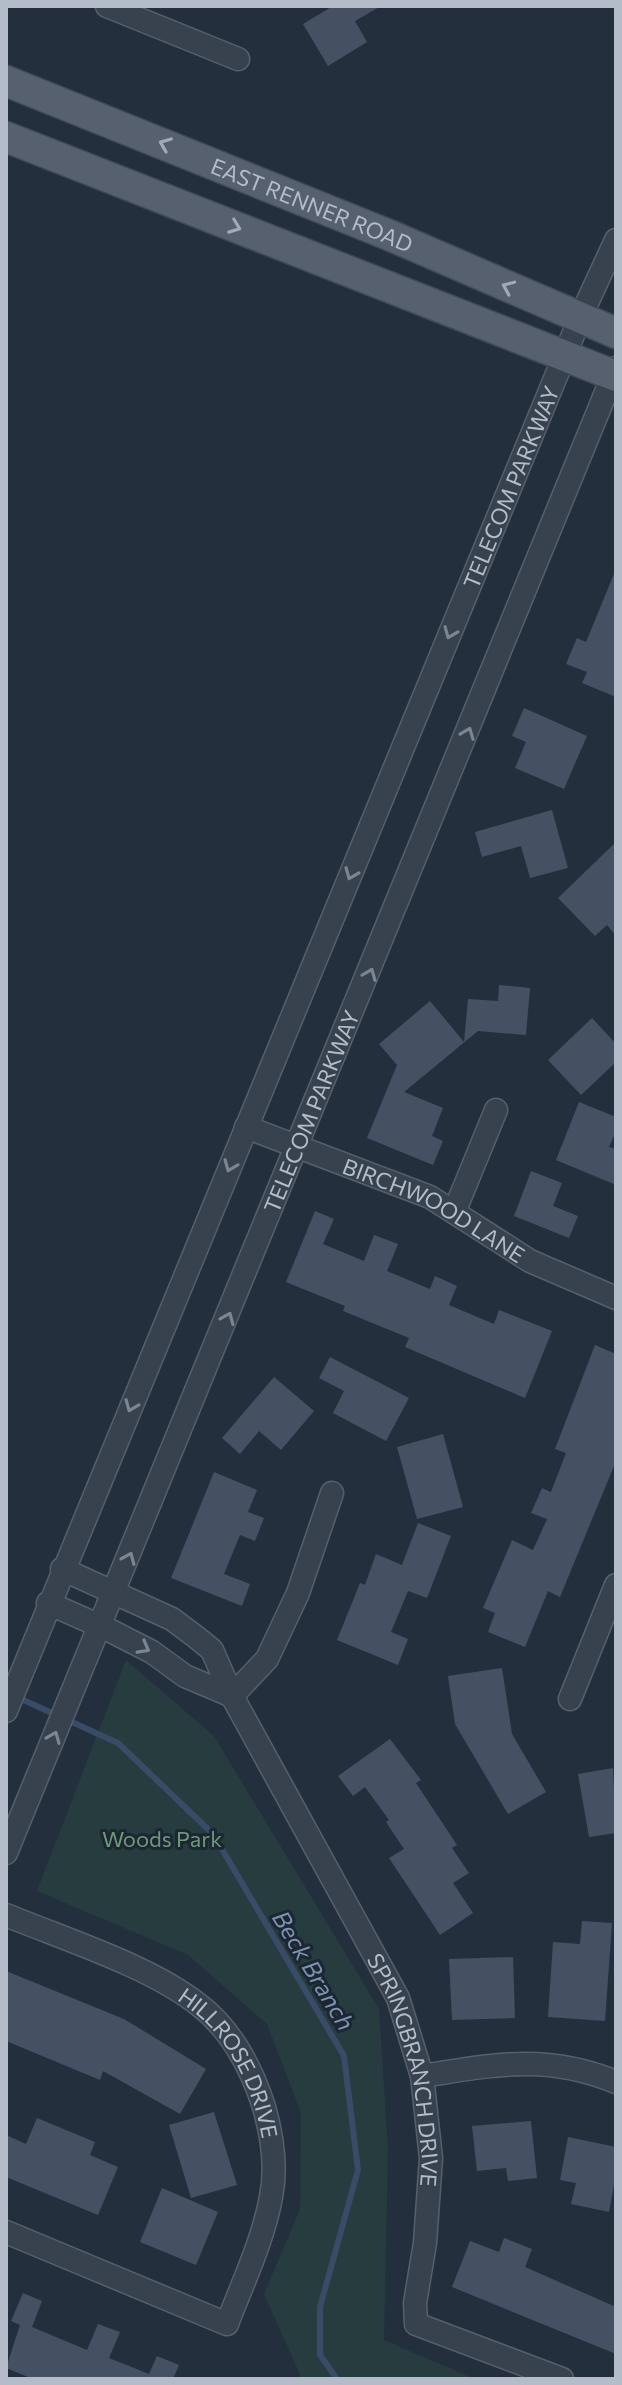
<svg xmlns="http://www.w3.org/2000/svg" width="622" height="2385" viewBox="0 0 622 2385" font-family="Commissioner,sans-serif">
  <style>
    .green { fill: #263c3f }
    .lines { fill: none; stroke-linecap: round; stroke-linejoin: round }
    .stream { stroke: #394c67; stroke-width: 6 }
    .building { fill: #455162 }
    .minor-casing { stroke: #565f6c; stroke-width: 25 }
    .major-casing { stroke: #414a57; stroke-width: 33 }
    .minor { stroke: #38414e; stroke-width: 22 }
    .major { stroke: #56606e; stroke-width: 30 }
    .oneway { stroke: #a1aab7 }
    .oneway2 { stroke: #7c8592 }
    .labels { text-anchor: middle; dominant-baseline: central; stroke-width: 6; stroke-linejoin: round; paint-order: stroke }
    .street-label { font-size: 22px; fill: #b4bcc9; stroke: #1d2633 }
    .park-label { font-size: 22px; fill: #6b9a76; stroke: #1d2633 }
    .water-label { font-size: 24px; font-style: italic; fill: #7c92b1; stroke: #1d2633 }
  </style>
  <rect width="100%" height="100%" fill="#242f3e"/>
  <polygon class="green" points="126,1660 214,1736 379,2009 388,2149 384,2340 475,2379 302,2379 264,2294 300,2209 301,2113 267,2024 188,1955 37,1891"/>
  <g class="lines">
    <polyline class="stream" points="19,1698 118,1743 213,1834 344,2056 358,2170 320,2307 320,2355 337,2379"/>
  </g>
  <g class="building">
    <polygon points="333,6 381,6 355,21 367,42 328,66 303,24"/>
    <polygon points="616,569 616,697 582,683 587,672 566,664 577,638 586,642"/>
    <polygon points="524,708 587,736 564,789 515,768 526,742 512,736"/>
    <polygon points="552,810 568,868 530,878 521,846 482,857 475,832"/>
    <polygon points="616,842 616,936 607,925 595,936 558,898"/>
    <polygon points="499,985 530,988 526,1035 478,1031 404,1092 443,1108 432,1136 443,1141 433,1165 367,1138 397,1065 379,1044 430,1001 464,1042 468,999 498,1001"/>
    <polygon points="592,1018 616,1044 616,1062 581,1095 548,1060"/>
    <polygon points="579,1102 616,1117 616,1131 609,1147 616,1149 616,1185 556,1160"/>
    <polygon points="531,1171 562,1183 553,1206 578,1216 569,1238 514,1216"/>
    <polygon points="315,1211 334,1219 323,1244 364,1261 374,1235 398,1244 387,1271 430,1289 435,1276 457,1286 449,1305 494,1324 499,1310 552,1331 525,1398 405,1347 409,1338 343,1311 345,1306 286,1282"/>
    <polygon points="595,1345 616,1354 616,1461 560,1597 548,1591 525,1647 488,1632 495,1613 483,1608 512,1540 533,1550 547,1519 531,1513 542,1488 551,1492 566,1453 555,1449"/>
    <polygon points="330,1357 409,1398 386,1441 333,1413 344,1391 319,1378"/>
    <polygon points="274,1377 314,1411 281,1450 259,1431 240,1454 222,1438"/>
    <polygon points="443,1434 463,1507 417,1519 397,1447"/>
    <polygon points="214,1472 257,1490 248,1512 264,1518 255,1541 240,1535 224,1574 250,1584 242,1606 171,1578"/>
    <polygon points="418,1523 451,1536 427,1598 408,1591 391,1632 408,1639 398,1665 337,1640 360,1583 365,1585 376,1554 402,1565"/>
    <polygon points="502,1668 512,1734 546,1792 508,1814 455,1724 448,1676"/>
    <polygon points="390,1739 421,1780 416,1783 457,1845 452,1848 469,1873 453,1883 473,1913 440,1935 389,1858 404,1849 386,1822 389,1820 365,1787 353,1796 338,1776"/>
    <polygon points="613,1768 616,1833 589,1837 578,1774"/>
    <polygon points="582,1921 612,1923 605,2021 548,2017 553,1942 580,1944"/>
    <polygon points="513,1957 515,2018 452,2020 449,1959"/>
    <polygon points="6,1971 124,2019 206,2069 180,2114 103,2071 100,2080 6,2041"/>
    <polygon points="214,2112 237,2185 191,2198 169,2125"/>
    <polygon points="37,2118 95,2142 90,2155 118,2167 98,2215 6,2177 6,2135 26,2144"/>
    <polygon points="531,2121 537,2178 508,2181 506,2168 477,2171 472,2126"/>
    <polygon points="568,2137 616,2147 616,2174 609,2212 571,2204 576,2183 560,2180"/>
    <polygon points="162,2188 218,2212 196,2265 140,2242"/>
    <polygon points="504,2238 532,2249 525,2267 616,2307 616,2354 452,2287 470,2241 499,2252"/>
    <polygon points="23,2293 42,2301 32,2327 87,2350 98,2324 120,2332 109,2358 149,2374 157,2356 179,2365 173,2379 33,2379 6,2368 20,2325 11,2321"/>
  </g>
  <g class="lines">
    <defs>
      <g id="minor">
        <polyline points="107,6 238,59"/>
        <path id="s1" d="M246 1127 430 1197 530 1261 616 1298"/>
        <polyline points="455,1210 496,1110"/>
        <path id="s2" d="M62 1569 172 1619 196 1637 212 1650 232 1696 398 1998 422 2076 431 2158 425 2243 415 2303 416 2324 562 2379"/>
        <polyline points="48,1603 109,1630 152,1652 185,1676 232,1696"/>
        <polyline points="232,1696 267,1659 298,1593 332,1493"/>
        <polyline points="570,1699 616,1585"/>
        <path id="s3" d="M6 1711 580 318 616 240"/>
        <path id="s4" d="M6 1853 616 368"/>
        <path id="s5" d="M6 1915C64 1939 150 1966 199 2005 231 2029 252 2069 264 2107 272 2135 277 2167 271 2197 263 2241 243 2282 227 2324L6 2232"/>
        <path d="M422 2076C493 2065 546 2053 616 2082"/>
      </g>
      <g id="major">
        <path id="s6" d="M6 81 389 235 616 333"/>
        <polyline points="6,137 616,376"/>
      </g>
    </defs>
    <use href="#minor" class="minor-casing"/>
    <use href="#major" class="major-casing"/>
    <use href="#minor" class="minor"/>
    <use href="#major" class="major"/>
  </g>
  <defs><path id="oneway-chevron" d="M-2-3.5L2.5 0L-2 3.5" fill="none" stroke-width="1.6" stroke-linecap="round" stroke-linejoin="round" transform="scale(2)"/></defs>
  <g class="oneway">
    <use href="#oneway-chevron" transform="translate(165 144) rotate(-158)"/>
    <use href="#oneway-chevron" transform="translate(235 227) rotate(21)"/>
    <use href="#oneway-chevron" transform="translate(508 287) rotate(-156)"/>
  </g>
  <g class="oneway2">
    <use href="#oneway-chevron" transform="translate(450 633) rotate(112)"/>
    <use href="#oneway-chevron" transform="translate(468 733) rotate(-68)"/>
    <use href="#oneway-chevron" transform="translate(351 874) rotate(112)"/>
    <use href="#oneway-chevron" transform="translate(370 974) rotate(-68)"/>
    <use href="#oneway-chevron" transform="translate(230 1166) rotate(112)"/>
    <use href="#oneway-chevron" transform="translate(228 1318) rotate(-67)"/>
    <use href="#oneway-chevron" transform="translate(131 1406) rotate(112)"/>
    <use href="#oneway-chevron" transform="translate(129 1558) rotate(-67)"/>
    <use href="#oneway-chevron" transform="translate(144 1648) rotate(29)"/>
    <use href="#oneway-chevron" transform="translate(54 1737) rotate(-68)"/>
  </g>
  <g class="labels">
    <g class="street-label">
      <text stroke="none"><textPath href="#s6" startOffset="330">EAST RENNER ROAD</textPath></text>
      <text stroke="none"><textPath href="#s3" startOffset="1324">TELECOM PARKWAY</textPath></text>
      <text stroke="none"><textPath href="#s4" startOffset="802">TELECOM PARKWAY</textPath></text>
      <text stroke="none"><textPath href="#s1" startOffset="206">BIRCHWOOD LANE</textPath></text>
      <text stroke="none"><textPath href="#s5" startOffset="280">HILLROSE DRIVE</textPath></text>
      <text stroke="none"><textPath href="#s2" startOffset="638">SPRINGBRANCH DRIVE</textPath></text>
    </g>
    <g class="park-label">
      <text x="162" y="1838">Woods Park</text>
    </g>
    <g class="water-label">
      <text transform="translate(314 1970) rotate(59)">Beck Branch</text>
    </g>
  </g>
  <rect width="622" height="2385" fill="none" stroke="#b4bcc9" stroke-width="16"/>
</svg>
